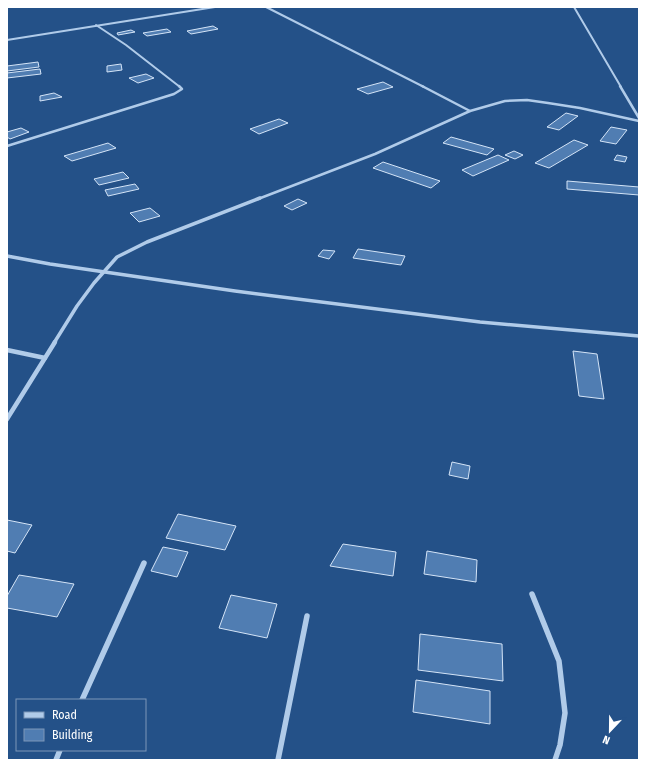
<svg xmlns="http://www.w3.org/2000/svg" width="646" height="767" viewBox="0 0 646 767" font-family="'Fira Sans Condensed',sans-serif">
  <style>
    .building { fill: #507db2; stroke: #d4e4f7 }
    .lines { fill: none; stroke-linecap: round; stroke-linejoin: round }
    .street-far4 { stroke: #b0cbe9; stroke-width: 2 }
    .street-far3 { stroke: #b0cbe9; stroke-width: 2.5 }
    .street-far2 { stroke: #b0cbe9; stroke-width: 3.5 }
    .street-far1 { stroke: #b0cbe9; stroke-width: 4.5 }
    .street { stroke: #b0cbe9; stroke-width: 5.5 }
  </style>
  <rect width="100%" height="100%" fill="#245188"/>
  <g class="building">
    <polygon points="213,26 218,29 191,34 187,31"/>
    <polygon points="167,29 171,32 147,36 143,33"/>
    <polygon points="131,30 135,32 118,35 117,33"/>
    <polygon points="38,62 39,67 7,71 7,66"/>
    <polygon points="121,64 122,70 107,72 107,66"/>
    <polygon points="40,69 41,74 7,78 7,73"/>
    <polygon points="146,74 154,78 138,83 129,78"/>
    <polygon points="383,82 393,87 368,94 357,89"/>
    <polygon points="54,93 62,97 40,101 40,96"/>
    <polygon points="566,113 578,116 559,130 547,127"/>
    <polygon points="279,119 288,123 259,134 250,129"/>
    <polygon points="611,127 627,130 616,144 600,141"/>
    <polygon points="21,128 29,132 10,139 7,137 7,132"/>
    <polygon points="451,137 494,149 487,155 443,143"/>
    <polygon points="574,140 588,145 549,168 535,163"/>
    <polygon points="108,143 116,148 72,161 64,156"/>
    <polygon points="514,151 523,155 515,159 505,155"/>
    <polygon points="498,155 509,160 473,176 462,170"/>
    <polygon points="617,155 627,157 625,162 614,160"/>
    <polygon points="383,162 440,181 431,188 373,168"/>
    <polygon points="123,172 129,178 99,185 94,179"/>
    <polygon points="567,181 639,187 639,195 567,189"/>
    <polygon points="135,184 139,189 108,196 105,190"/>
    <polygon points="298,199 307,203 292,210 284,206"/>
    <polygon points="150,208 160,216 139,222 130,213"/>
    <polygon points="358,249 405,256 401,265 353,258"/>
    <polygon points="323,250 335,251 329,259 318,256"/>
    <polygon points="573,351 597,354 604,399 579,396"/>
    <polygon points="452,462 470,466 468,479 449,475"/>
    <polygon points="178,514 236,526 225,550 166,538"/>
    <polygon points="7,520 32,525 15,553 7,551"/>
    <polygon points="343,544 396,552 393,576 330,566"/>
    <polygon points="163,547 188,552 177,577 151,571"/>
    <polygon points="427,551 477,560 476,582 424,574"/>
    <polygon points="19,575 74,584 57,617 7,608 7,596"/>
    <polygon points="231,595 277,604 267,638 219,628"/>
    <polygon points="420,634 502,644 503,681 418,670"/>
    <polygon points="416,680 490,691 490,724 413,712"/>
  </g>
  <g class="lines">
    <g class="street-far4">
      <polyline points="266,7 424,87"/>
      <polyline points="574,7 621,87"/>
      <polyline points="96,25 126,45 180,87"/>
      <polyline points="7,40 215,7"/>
    </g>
    <g class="street-far3">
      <polyline points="422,86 470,111"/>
      <polyline points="620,86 639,118"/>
      <polyline points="7,146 174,94 182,89 179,86"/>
      <polyline points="258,199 375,154 470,111 505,101 527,100 548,103 580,108 639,121"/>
    </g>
    <g class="street-far2">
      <polyline points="7,256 50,264 235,291 480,322 639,336"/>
      <polyline points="54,343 77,306 94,283 117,257 147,242 260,198"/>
    </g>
    <g class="street-far1">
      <polyline points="7,350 45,358"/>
      <polyline points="7,419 55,342"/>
    </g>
    <g class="street">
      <polyline points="532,594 559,661 565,713 560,745 555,760"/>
      <polyline points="82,700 144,563"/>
      <polyline points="56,760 60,750"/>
      <polyline points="278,760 307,616"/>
    </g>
  </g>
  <rect width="646" height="767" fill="none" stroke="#ffffff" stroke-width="16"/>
  <rect x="16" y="699" width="130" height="52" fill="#245188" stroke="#7c97b8"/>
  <rect x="24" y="712" width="20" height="6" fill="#b0cbe9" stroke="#7c97b8"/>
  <text x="52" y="719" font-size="12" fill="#ffffff">Road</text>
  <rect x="24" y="729" width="20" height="12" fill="#507db2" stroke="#7c97b8"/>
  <text x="52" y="739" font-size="12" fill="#ffffff">Building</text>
  <g transform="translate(610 731) rotate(202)" stroke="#245188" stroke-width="3" paint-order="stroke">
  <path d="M0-3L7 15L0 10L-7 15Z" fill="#ffffff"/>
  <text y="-6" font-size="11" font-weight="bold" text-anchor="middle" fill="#ffffff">N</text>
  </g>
</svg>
